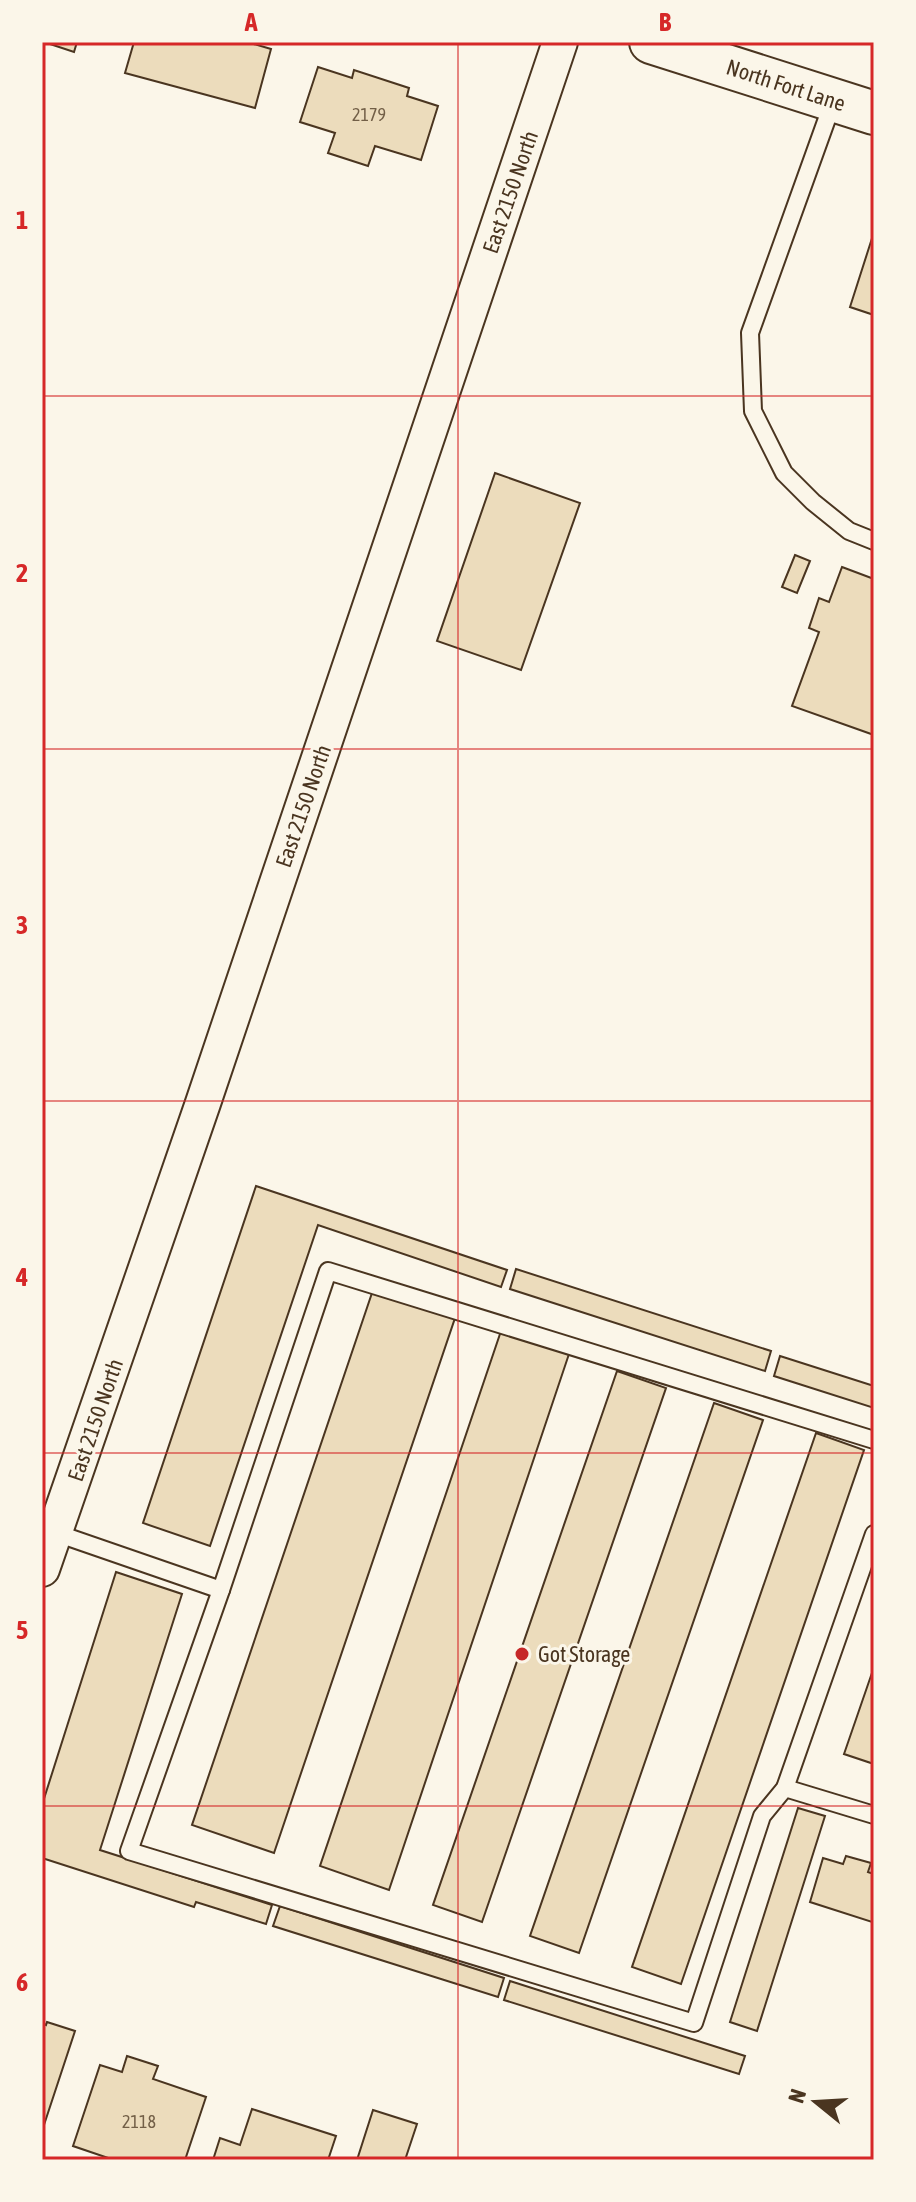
<svg xmlns="http://www.w3.org/2000/svg" width="916" height="2202" viewBox="0 0 916 2202" font-family="'Asap Condensed',sans-serif">
  <style>
    .building { fill: #ecdcbc; stroke: #4a3520; stroke-width: 2 }
    .lines { fill: none; stroke-linecap: round; stroke-linejoin: round }
    .service-casing { stroke: #4a3520; stroke-width: 20 }
    .minor-casing { stroke: #4a3520; stroke-width: 38 }
    .tertiary-casing { stroke: #4a3520; stroke-width: 46 }
    .service { stroke: #fbf6e9; stroke-width: 16 }
    .minor { stroke: #fbf6e9; stroke-width: 34 }
    .tertiary { stroke: #fbf6e9; stroke-width: 42 }
    .grid { fill: none; stroke: #d62828; stroke-width: 2; stroke-opacity: 0.55 }
    .poi-dot { fill: #c62828; stroke: #fbf6e9; stroke-width: 3 }
    .labels { text-anchor: middle; dominant-baseline: central; stroke-width: 6; stroke-linejoin: round; paint-order: stroke }
    .number-label { font-size: 18px; fill: #725f47 }
    .street-label { font-size: 22px; fill: #4a3520; stroke: #fbf6e9 }
    .poi-label { font-size: 22px; fill: #4a3520; stroke: #fbf6e9; text-anchor: start }
    .neatline { fill: none; stroke: #d62828; stroke-width: 3 }
    .grid-label { font-size: 26px; text-anchor: middle; font-weight: bold; fill: #d62828 }
  </style>
  <rect width="100%" height="100%" fill="#fbf6e9"/>
  <g class="building">
    <polygon points="44,42 77,42 74,52"/>
    <polygon points="134,42 247,42 271,49 255,108 125,73"/>
    <polygon points="318,67 352,78 354,70 409,88 407,96 438,106 421,160 375,146 368,166 328,153 335,133 300,122"/>
    <polygon points="874,232 874,315 850,307"/>
    <polygon points="495,473 580,503 521,670 437,641"/>
    <polygon points="795,555 810,561 797,593 782,587"/>
    <polygon points="842,567 874,579 874,735 792,706 819,632 809,628 819,598 829,602"/>
    <polygon points="256,1186 507,1270 501,1287 318,1225 210,1546 143,1523"/>
    <polygon points="516,1269 771,1351 765,1371 510,1289"/>
    <polygon points="373,1290 455,1318 274,1853 192,1825"/>
    <polygon points="501,1331 569,1354 389,1890 320,1866"/>
    <polygon points="780,1356 874,1386 874,1408 774,1376"/>
    <polygon points="617,1371 666,1388 482,1922 433,1905"/>
    <polygon points="714,1403 763,1420 579,1953 530,1936"/>
    <polygon points="816,1433 864,1450 681,1984 632,1967"/>
    <polygon points="116,1572 182,1594 100,1850 272,1905 266,1924 196,1902 194,1907 42,1858 42,1805"/>
    <polygon points="874,1667 874,1764 844,1754"/>
    <polygon points="798,1808 825,1816 757,2031 730,2022"/>
    <polygon points="846,1856 871,1863 868,1872 874,1874 872,1922 810,1902 823,1858 843,1864"/>
    <polygon points="280,1906 504,1978 498,1997 273,1926"/>
    <polygon points="510,1981 745,2056 739,2074 504,2000"/>
    <polygon points="47,2022 75,2031 42,2131 42,2023 46,2025"/>
    <polygon points="127,2056 158,2066 153,2079 206,2097 185,2160 114,2160 73,2146 100,2065 122,2072"/>
    <polygon points="252,2109 336,2136 328,2160 213,2160 220,2138 240,2145"/>
    <polygon points="373,2110 417,2124 405,2160 357,2160"/>
  </g>
  <g class="lines">
    <defs>
      <g id="service">
        <polyline points="833,102 750,333 753,411 784,473 813,502 849,531 874,541"/>
        <polyline points="874,1440 328,1271 221,1590 129,1851 694,2023 762,1816 785,1788 874,1534"/>
        <polyline points="56,1533 221,1590"/>
        <polyline points="785,1788 874,1815"/>
      </g>
      <polyline id="minor" points="42,1569 203,1103 560,42"/>
      <polyline id="tertiary" points="651,42 874,113"/>
    </defs>
    <use href="#service" class="service-casing"/>
    <use href="#minor" class="minor-casing"/>
    <use href="#tertiary" class="tertiary-casing"/>
    <use href="#service" class="service"/>
    <use href="#minor" class="minor"/>
    <use href="#tertiary" class="tertiary"/>
  </g>
  <path class="grid" d="M458 42V2160M42 396H874M42 749H874M42 1101H874M42 1453H874M42 1806H874"/>
  <circle class="poi-dot" cx="522" cy="1654" r="8"/>
  <g class="labels">
    <g class="number-label">
      <text x="369" y="114">2179</text>
      <text x="139" y="2121">2118</text>
    </g>
    <g class="street-label">
      <text transform="translate(786 85) rotate(18)">North Fort Lane</text>
      <text transform="translate(510 192) rotate(-71)">East 2150 North</text>
      <text transform="translate(303 806) rotate(-71)">East 2150 North</text>
      <text transform="translate(95 1420) rotate(-71)">East 2150 North</text>
    </g>
    <g class="poi-label">
      <text x="538" y="1654">Got Storage</text>
    </g>
  </g>
  <rect width="916" height="2202" fill="none" stroke="#fbf6e9" stroke-width="88"/>
  <g transform="translate(816 2102) rotate(288)" stroke="#fbf6e9" stroke-width="6" paint-order="stroke">
  <path d="M0-6L14 30L0 20L-14 30Z" fill="#4a3520"/>
  <text y="-12" font-size="22" font-weight="bold" text-anchor="middle" fill="#4a3520">N</text>
  </g>
  <rect x="44" y="44" width="828" height="2114" class="neatline"/>
  <g class="grid-label">
    <text x="251" y="31">A</text>
    <text x="665" y="31">B</text>
    <text x="22" y="229">1</text>
    <text x="22" y="582">2</text>
    <text x="22" y="934">3</text>
    <text x="22" y="1286">4</text>
    <text x="22" y="1639">5</text>
    <text x="22" y="1991">6</text>
  </g>
</svg>
